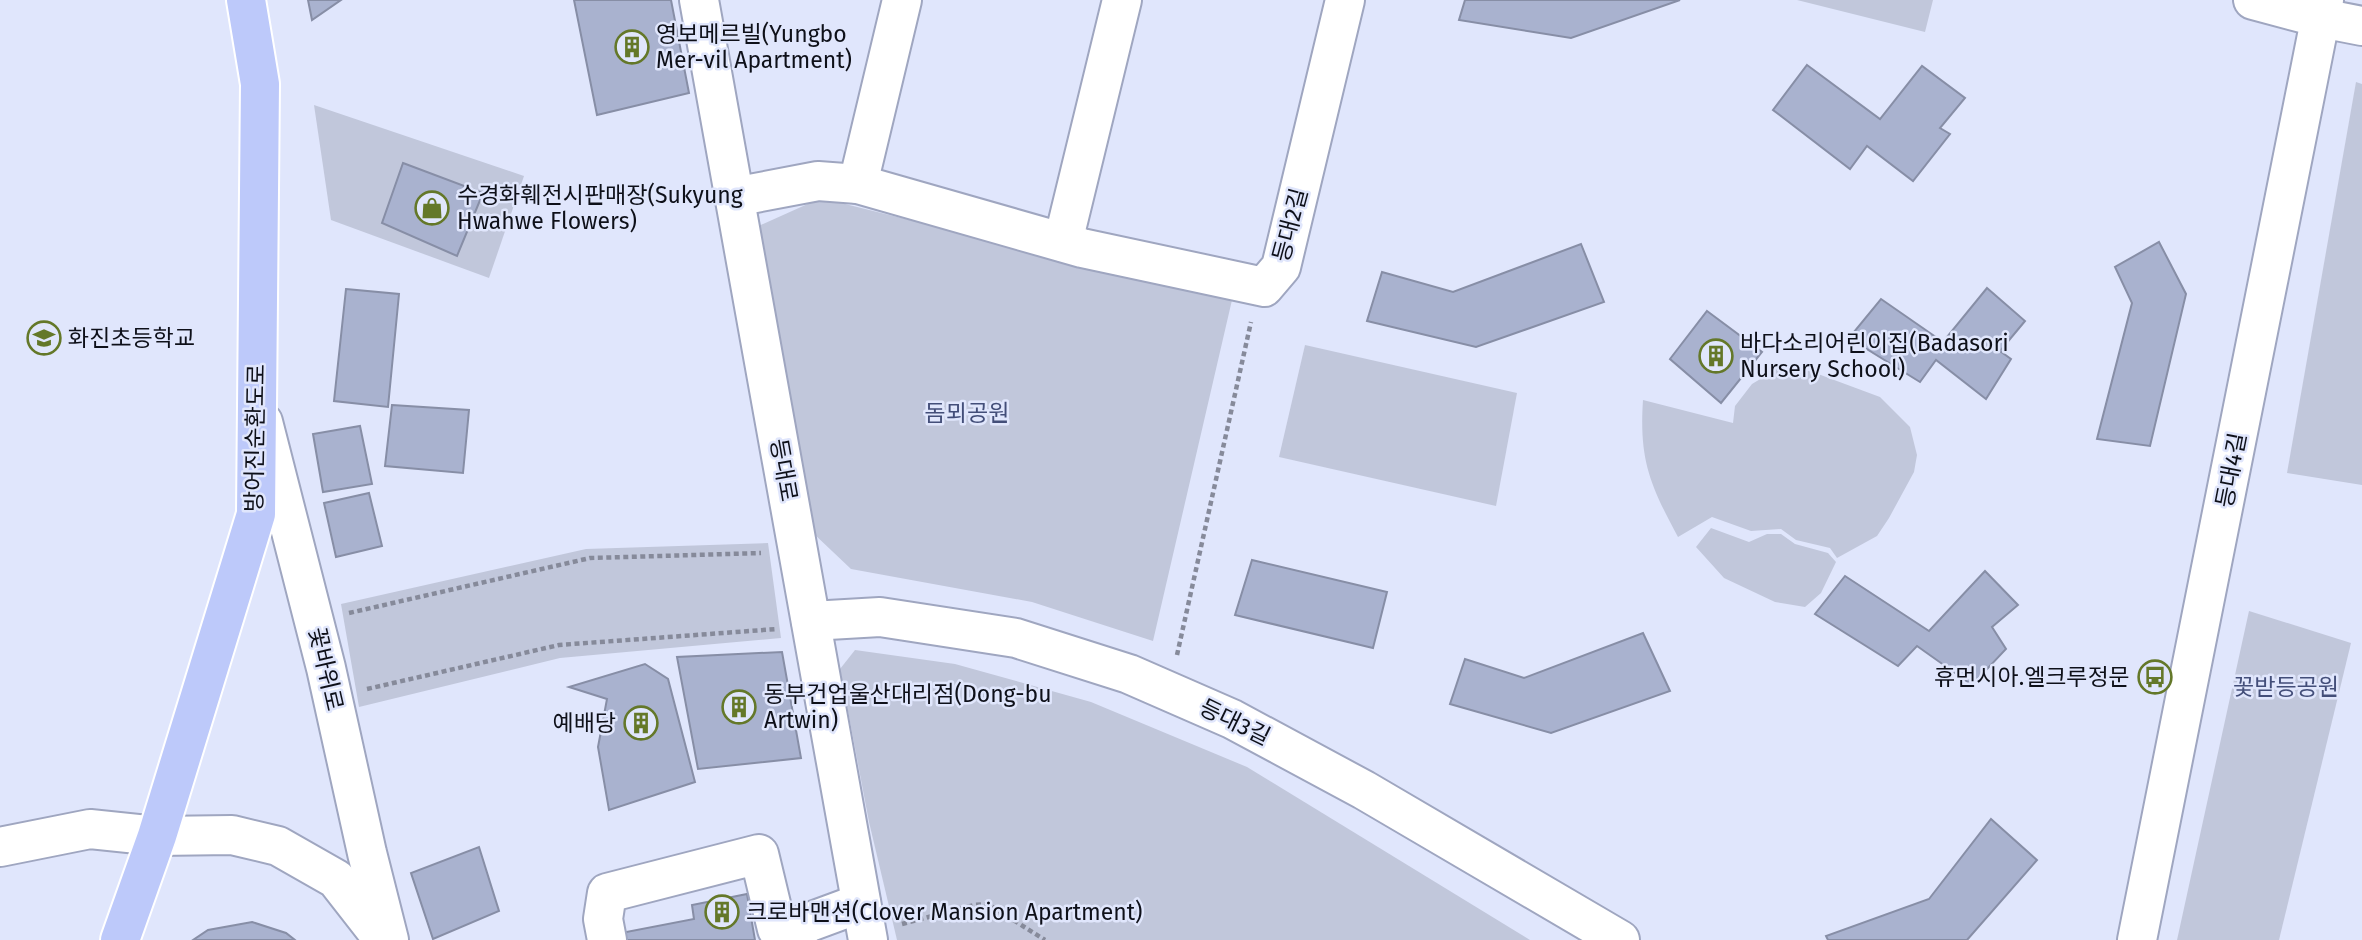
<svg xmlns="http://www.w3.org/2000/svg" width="2362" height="940" viewBox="0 0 2362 940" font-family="'Fira Sans','Noto Sans KR',sans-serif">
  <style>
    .green { fill: #c1c7db }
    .building { fill: #a9b2cf; stroke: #878ea6; stroke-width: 2 }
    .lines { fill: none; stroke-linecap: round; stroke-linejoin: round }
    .minor-casing { stroke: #9fa6c0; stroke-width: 42 }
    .major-casing { stroke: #fff; stroke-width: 42 }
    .path { stroke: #868a9a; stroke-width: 4.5; stroke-dasharray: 5 3.5; stroke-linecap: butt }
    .minor { stroke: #fff; stroke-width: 38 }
    .major { stroke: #bdc9fa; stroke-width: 38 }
    .labels { text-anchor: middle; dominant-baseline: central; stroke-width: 5; stroke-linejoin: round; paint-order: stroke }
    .poi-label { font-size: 23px; fill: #0e1019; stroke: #e0e6fc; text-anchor: start }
    .street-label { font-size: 23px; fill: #0e1019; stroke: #e0e6fc }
    .park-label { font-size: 23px; fill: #434e79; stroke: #e0e6fc }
  </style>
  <rect width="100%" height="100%" fill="#e0e6fc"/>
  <g class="green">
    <polygon points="1797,0 1933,0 1925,32"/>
    <polygon points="2356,82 2362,84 2362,485 2287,473"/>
    <polygon points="314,105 524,176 489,278 331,220"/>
    <polygon points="821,198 1232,300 1153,641 1032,602 851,569 813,533 752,229"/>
    <polygon points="1305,345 1517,393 1496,506 1279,457"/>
    <path d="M1777 369 1810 371 1880 397 1910 427 1917 455 1914 472 1889 518 1877 536 1837 558 1830 548 1796 540 1781 529 1751 531 1712 517 1678 537C1650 485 1639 460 1643 400L1733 423 1735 406 1752 384Z"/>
    <polygon points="1711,528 1749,542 1767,534 1781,534 1795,544 1828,553 1836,562 1821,593 1805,607 1775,602 1724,578 1696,547"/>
    <polygon points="768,543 781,638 560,658 359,707 341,604 586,549"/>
    <polygon points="2249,611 2351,643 2279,940 2177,940"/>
    <polygon points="855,650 955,664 1091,702 1247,767 1530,940 897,940 869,822 840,669"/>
  </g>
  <g class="building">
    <polygon points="308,0 341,0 312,20"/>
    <polygon points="574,0 671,0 689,93 597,115"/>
    <polygon points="1465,0 1680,0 1571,38 1459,20"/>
    <polygon points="1807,65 1880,119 1922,66 1965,98 1940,128 1950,134 1913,181 1867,146 1850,169 1773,110"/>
    <polygon points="403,163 483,193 457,256 382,223"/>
    <polygon points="2159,242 2186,294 2150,446 2097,439 2132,303 2115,267"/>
    <polygon points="1581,244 1604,302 1476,347 1367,321 1382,272 1453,292"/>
    <polygon points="1987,288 2025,321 2000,351 2011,359 1986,399 1936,360 1920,382 1849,338 1881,299 1943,342"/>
    <polygon points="346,289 399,294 388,407 334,401"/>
    <polygon points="1707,311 1762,352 1721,403 1670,359"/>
    <polygon points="392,405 469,410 463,473 385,466"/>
    <polygon points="360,426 372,484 323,492 313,434"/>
    <polygon points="369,493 382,546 336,557 324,503"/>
    <polygon points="1252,560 1387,592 1373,648 1235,615"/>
    <polygon points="1985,571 2018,605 1992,627 2006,649 1972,685 1917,646 1898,666 1815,614 1845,576 1929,631"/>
    <polygon points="1643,633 1670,691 1551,733 1450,704 1465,659 1524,678"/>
    <polygon points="782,652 801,758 698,769 677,657"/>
    <polygon points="645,664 668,679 695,782 609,810 598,747 607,699 569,687"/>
    <polygon points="1991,819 2037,860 1967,940 1828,940 1826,936 1929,899"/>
    <polygon points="479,847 499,911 433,939 411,873"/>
    <polygon points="747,894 755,940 622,940 621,933 694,919 692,905"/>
    <polygon points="252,922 286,933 295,940 193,940 208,930"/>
  </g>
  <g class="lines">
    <defs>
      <g id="minor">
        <polyline points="699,0 868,940"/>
        <polyline points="2253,0 2321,18 2362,26"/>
        <polyline points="858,184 902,0"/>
        <polyline points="734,197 818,181 858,184 1082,248 1264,287 1281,267 1345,0"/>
        <polyline points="1063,242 1122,0"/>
        <polyline points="263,422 326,668 367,853 389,940"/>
        <polyline points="811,621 880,617 1016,638 1129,674 1232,719 1364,790 1620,940"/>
        <polyline points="0,847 90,829 157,836 232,835 278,846 336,879 382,938"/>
        <polyline points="607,940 603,919 607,893 759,854 777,929 796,927"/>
        <polyline points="798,940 796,927 861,903"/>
        <polyline points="2137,940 2324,0"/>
      </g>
      <polyline id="major" points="120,940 157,836 256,514 260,84 246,0"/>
    </defs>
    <use href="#minor" class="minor-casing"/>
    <use href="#major" class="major-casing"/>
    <g class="path">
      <polyline points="349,613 590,558 761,553"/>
      <polyline points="1177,655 1251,322"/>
      <polyline points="367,689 559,645 777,629"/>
      <polyline points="902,924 974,905 988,904 1045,940"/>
    </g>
    <use href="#minor" class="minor"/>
    <use href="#major" class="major"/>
  </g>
  <defs>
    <symbol id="building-ring" viewBox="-11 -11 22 22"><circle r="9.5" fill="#e0e6fc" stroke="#647829" stroke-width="1.5"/><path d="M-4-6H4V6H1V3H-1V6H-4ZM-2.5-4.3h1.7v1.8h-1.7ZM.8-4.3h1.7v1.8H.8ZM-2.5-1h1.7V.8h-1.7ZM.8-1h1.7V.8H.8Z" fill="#647829"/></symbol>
    <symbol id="shop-ring" viewBox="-11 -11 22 22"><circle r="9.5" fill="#e0e6fc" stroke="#647829" stroke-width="1.5"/><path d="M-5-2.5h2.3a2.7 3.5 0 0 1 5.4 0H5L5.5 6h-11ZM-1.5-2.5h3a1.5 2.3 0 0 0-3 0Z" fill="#647829"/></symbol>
    <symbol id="school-ring" viewBox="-11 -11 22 22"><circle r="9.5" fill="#e0e6fc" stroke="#647829" stroke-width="1.5"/><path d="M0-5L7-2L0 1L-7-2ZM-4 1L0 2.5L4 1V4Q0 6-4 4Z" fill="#647829"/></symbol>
    <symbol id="bus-ring" viewBox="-11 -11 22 22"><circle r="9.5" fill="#e0e6fc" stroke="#647829" stroke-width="1.5"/><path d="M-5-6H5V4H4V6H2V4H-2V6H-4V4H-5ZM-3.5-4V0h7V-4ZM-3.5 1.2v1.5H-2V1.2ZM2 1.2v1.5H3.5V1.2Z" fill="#647829"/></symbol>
  </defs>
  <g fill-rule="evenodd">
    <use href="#building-ring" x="613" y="28" width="38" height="38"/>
    <use href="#shop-ring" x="413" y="189" width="38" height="38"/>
    <use href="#school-ring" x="25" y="319" width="38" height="38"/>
    <use href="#building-ring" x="1697" y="337" width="38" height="38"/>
    <use href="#bus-ring" x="2136" y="658" width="38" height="38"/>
    <use href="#building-ring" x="720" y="688" width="38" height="38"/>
    <use href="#building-ring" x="622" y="704" width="38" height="38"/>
    <use href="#building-ring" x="703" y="893" width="38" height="38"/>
  </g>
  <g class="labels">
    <g class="poi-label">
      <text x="656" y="34">영보메르빌(Yungbo<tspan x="656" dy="26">Mer-vil Apartment)</tspan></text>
      <text x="457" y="195">수경화훼전시판매장(Sukyung<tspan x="457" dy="26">Hwahwe Flowers)</tspan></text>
      <text x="68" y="338">화진초등학교</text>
      <text x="1740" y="343">바다소리어린이집(Badasori<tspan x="1740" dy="26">Nursery School)</tspan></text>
      <text x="2130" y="677" text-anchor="end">휴먼시아.엘크루정문</text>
      <text x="764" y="694">동부건업울산대리점(Dong-bu<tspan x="764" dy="26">Artwin)</tspan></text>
      <text x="616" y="723" text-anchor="end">예배당</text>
      <text x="746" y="912">크로바맨션(Clover Mansion Apartment)</text>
    </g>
    <g class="street-label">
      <text transform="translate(1290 225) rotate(-75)">등대2길</text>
      <text transform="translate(255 438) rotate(-89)">방어진순환도로</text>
      <text transform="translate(784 470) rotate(80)">등대로</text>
      <text transform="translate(2231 470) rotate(-79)">등대4길</text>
      <text transform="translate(326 669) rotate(77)">꽃바위로</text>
      <text transform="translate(1235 722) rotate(26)">등대3길</text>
    </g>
    <g class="park-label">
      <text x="967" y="413">돔뫼공원</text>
      <text x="2286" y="687">꽃받등공원</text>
    </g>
  </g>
</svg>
